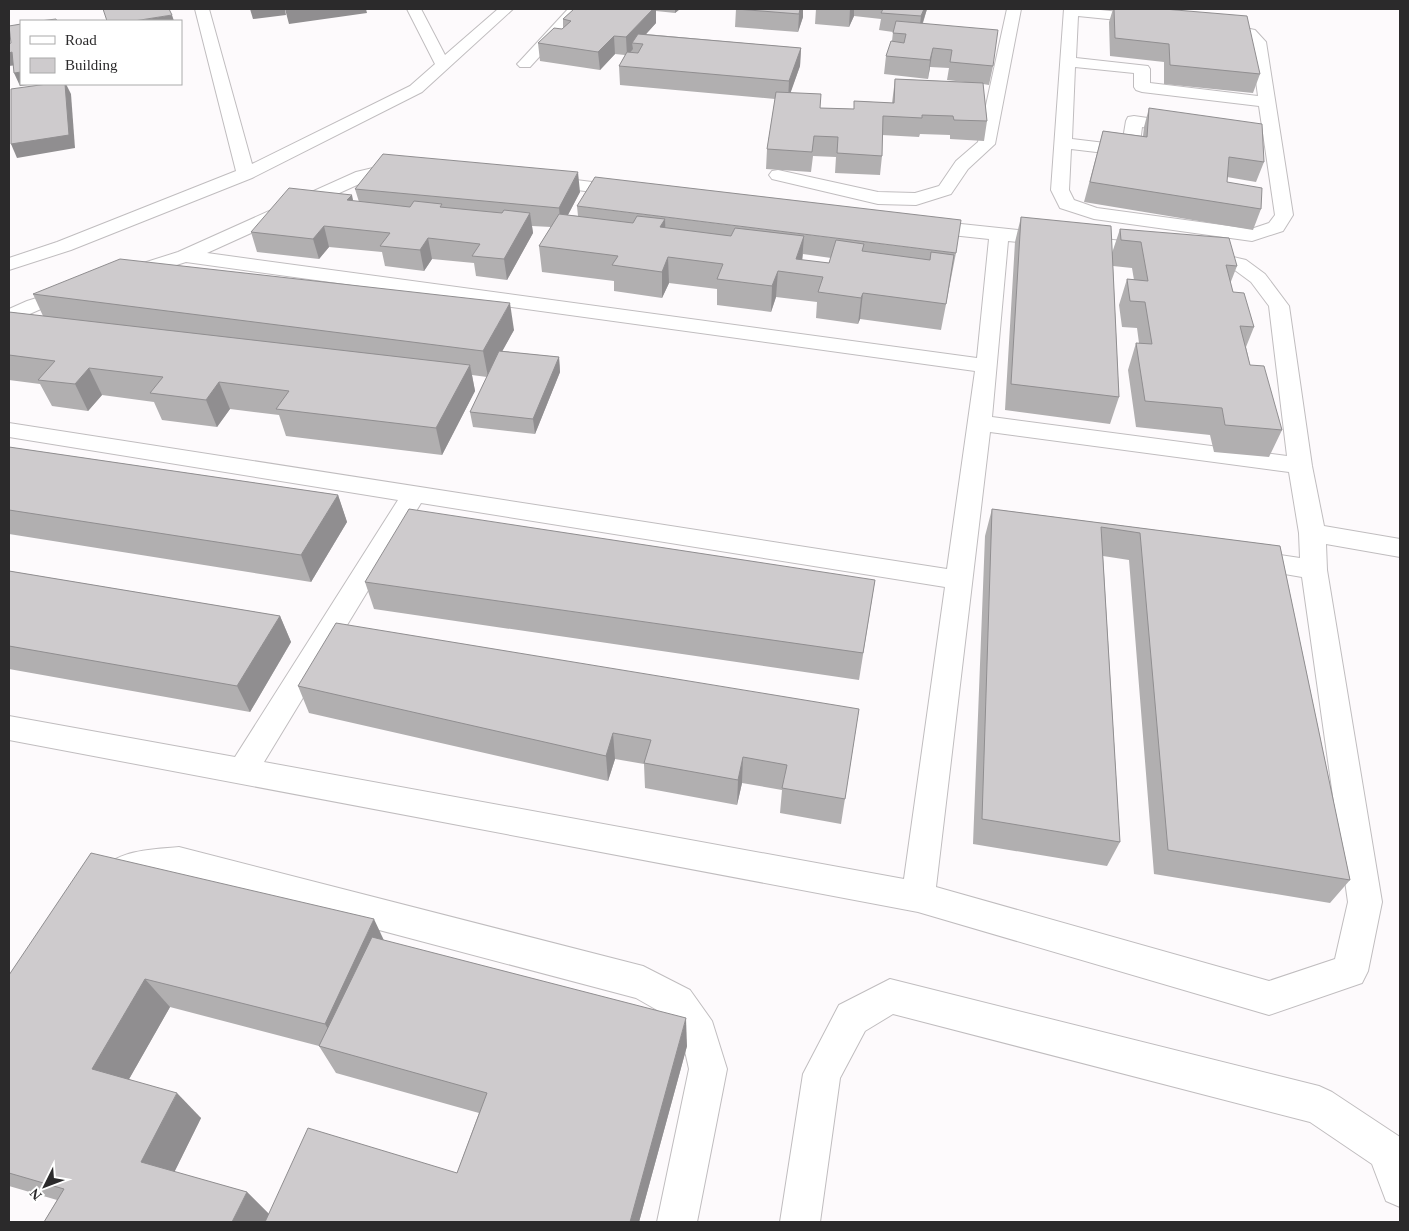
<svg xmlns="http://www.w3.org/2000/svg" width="1409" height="1231" viewBox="0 0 1409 1231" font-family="'Times New Roman',serif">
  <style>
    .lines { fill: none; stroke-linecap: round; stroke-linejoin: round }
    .street-casing { stroke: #c0bdbf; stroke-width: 2 }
    .street { fill: #fff; fill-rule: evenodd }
    .wall { fill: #b1afb0; fill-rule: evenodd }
    .shaded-wall { fill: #908e90 }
    .building { fill: #cecbcd; stroke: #908e90 }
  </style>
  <rect width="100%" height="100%" fill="#fdfafc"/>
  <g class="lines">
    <defs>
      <g id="street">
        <polygon points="195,9 209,9 252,164 410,86 435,64 407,9 421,9 445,55 498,9 513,9 422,92 252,178 71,250 9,270 9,258 57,242 236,171"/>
        <polygon points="568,9 583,9 530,67 520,67 517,64 520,61"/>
        <polygon points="1007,9 1021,9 995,144 968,169 951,194 916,205 878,204 772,179 769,175 772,171 778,170 878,192 915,193 939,186 956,161 978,142"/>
        <path d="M1064 9H1091L1148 15 1153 16 1155 19 1153 22 1148 23 1078 16 1076 58 1148 66 1150 69V83L1258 96 1251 43 1245 36 1211 29 1209 26 1211 23 1216 22 1255 30 1266 42 1293 215 1283 231 1252 241 1094 219 1060 208 1051 190ZM1075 67 1134 73V87L1136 90 1142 92 1259 106 1275 215 1269 223 1251 229 1097 208 1074 200 1069 190 1071 149 1130 156 1136 155 1139 151 1142 127 1182 133 1188 132 1190 128 1188 124 1182 123 1134 116 1128 117 1126 121 1122 145 1072 139Z"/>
        <path d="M394 163 409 165 412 169 409 173H394L368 180 207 253 977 358 989 239 923 232 916 230 913 226 916 222 923 220 1151 244 1158 246 1161 250 1158 254 1151 256 1008 241 992 417 1287 456 1269 306 1251 282 1232 268 1192 259 1189 255 1192 251 1199 249 1246 260 1265 274 1289 306 1312 466 1324 526 1400 539V557L1326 544 1327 570 1382 902 1368 971 1362 983 1269 1015 918 912 9 740V716L235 757 398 500 9 437V423L947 569 975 371 186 262 125 281 118 279 115 275 118 271 178 252 356 172ZM990 432 1289 472 1299 533 1300 558 1246 550 1237 552 1233 559 1237 566 1302 577 1348 902 1335 959 1269 981 936 887ZM421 503 945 587 904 879 264 762Z"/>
        <polygon points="543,176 625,186 631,187 634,191 631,195 625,196 537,185 534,181 537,177"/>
        <polygon points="72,287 79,289 82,293 79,297 41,309 9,323 9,309 27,301"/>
        <path d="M179 847 643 966 690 990 712 1021 727 1069 697 1222H657L689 1069 683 1042 664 1014 636 998 179 877 139 881 113 894 101 890 96 879C110 849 151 850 179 847Z"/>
        <polygon points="890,979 1319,1086 1332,1092 1400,1137 1400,1207 1386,1201 1372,1164 1310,1122 893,1014 865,1031 840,1078 820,1222 780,1222 803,1074 839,1005"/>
      </g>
    </defs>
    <use href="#street" class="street-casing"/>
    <use href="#street" class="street"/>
  </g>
  <g class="wall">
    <polygon points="574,9 680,9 675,13 656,11 656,23 646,34 801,48 800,66 790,93 820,108 854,109 854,101 892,103 895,79 965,82 947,80 949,68 930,67 928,79 884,74 886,56 892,41 893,32 879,30 881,19 854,16 849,27 815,24 816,9 927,9 923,23 993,66 989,85 983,84 987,121 984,141 950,139 950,135 920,134 919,137 882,135 882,156 880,175 835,173 836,157 813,156 811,172 766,169 767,149 775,99 620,85 619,66 625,55 615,54 600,70 540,61 538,43 562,29 563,28 563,19"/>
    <polygon points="735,9 803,9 803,17 798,32 735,27 736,9"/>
    <polygon points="1113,9 1164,9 1260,74 1253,93 1164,84 1164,62 1110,56 1109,22"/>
    <polygon points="1149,108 1264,162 1256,182 1227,177 1227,182 1261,209 1253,230 1084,202 1103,131 1143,136 1144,127"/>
    <path d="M355 189 580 192 568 215 578 216 577 206 956 253 941 330 860 319 858 324 816 318 817 302 776 297 771 312 717 305V289L669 283 662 298 614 291V281L542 272 539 246 551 227 532 226 533 233 507 280 476 276 474 263 432 259 424 271 385 266 382 252 329 247 319 259 257 252 251 232 353 201 359 202ZM803 254 831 258 829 263 802 260Z"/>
    <polygon points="1021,217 1112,253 1120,229 1237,266 1230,284 1233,292 1254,327 1246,347 1250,365 1282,430 1269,457 1214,452 1210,435 1136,427 1128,370 1136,343 1139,343 1137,328 1122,327 1119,305 1127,279 1134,280 1132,268 1113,266 1119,397 1110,424 1005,410 1015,242"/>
    <polygon points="33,294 514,330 502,351 559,357 560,372 535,434 473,427 470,412 487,377 472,375 475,391 442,455 286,436 279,415 230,409 217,427 162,420 154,402 102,395 88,411 52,406 40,384 9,380 9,312 43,316"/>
    <polygon points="9,447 338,495 347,522 311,582 9,534"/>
    <polygon points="992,509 1280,546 1350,880 1330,903 1154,874 1129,560 1103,556 1120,842 1107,866 973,844 985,536"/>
    <polygon points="9,571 280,616 291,642 250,712 9,669"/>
    <polygon points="875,580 859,680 374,609 365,582"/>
    <polygon points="298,686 859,709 841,824 780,813 782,790 742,783 737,805 645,788 644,764 615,759 608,781 309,713"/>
    <path d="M384 940 687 1046 639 1222H44L57 1200 9 1186V975ZM170 1007 319 1046 336 1073 479 1113 457 1173 269 1214 247 1192 174 1172 201 1118 129 1079Z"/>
  </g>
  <g class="shaded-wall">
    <polygon points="250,9 285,9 286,15 253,19"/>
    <polygon points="285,9 366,9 367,13 289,24"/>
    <polygon points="653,9 656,9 656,23 638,43 632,43 633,49 627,56 626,37"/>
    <polygon points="675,9 680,9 675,13"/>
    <polygon points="800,9 803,9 803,17 798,32 799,14"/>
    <polygon points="850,9 854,9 854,16 849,27"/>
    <polygon points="924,9 927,9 919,34 921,16"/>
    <polygon points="172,15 174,21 134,21"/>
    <polygon points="614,36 615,54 600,70 598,52"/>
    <polygon points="801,48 800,66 788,100 789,81"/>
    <polygon points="933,48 930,67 928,79 930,60"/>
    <polygon points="12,52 17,65 9,66 9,53"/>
    <polygon points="21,72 21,84 35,84 20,86 14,73"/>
    <polygon points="65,84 66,84 71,94 75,148 17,158 11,144"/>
    <polygon points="578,172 580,192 561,228 559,208"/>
    <polygon points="352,195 356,215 347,200"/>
    <polygon points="530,213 533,233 507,280 504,259"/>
    <polygon points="665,219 666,245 660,227"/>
    <polygon points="324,226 329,247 319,259 313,239"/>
    <polygon points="804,236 802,262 796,259"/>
    <polygon points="428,238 432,259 424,271 420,250"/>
    <polygon points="668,257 669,283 662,298 662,272"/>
    <polygon points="778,271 776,297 771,312 772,286"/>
    <polygon points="863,293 860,319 858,324 861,298"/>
    <polygon points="510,303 514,330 488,377 483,351"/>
    <polygon points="559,357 560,372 535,434 533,419"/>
    <polygon points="470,365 475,391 442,455 436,428"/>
    <polygon points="89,368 102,395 88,411 75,384"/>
    <polygon points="219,382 230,409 217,427 206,400"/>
    <polygon points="338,495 347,522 311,582 301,555"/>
    <polygon points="280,616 291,642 250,712 237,686"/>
    <polygon points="613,733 615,759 608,781 606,756"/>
    <polygon points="743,757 742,783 737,805 738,780"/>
    <polygon points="374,919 388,949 342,1051 325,1024"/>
    <polygon points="145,979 170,1007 120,1095 92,1069"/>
    <polygon points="686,1018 687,1046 639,1222 630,1222"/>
    <polygon points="177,1093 201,1118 168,1185 141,1162"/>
    <polygon points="247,1192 269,1214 265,1222 232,1222"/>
  </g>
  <g class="building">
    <polygon points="103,9 169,9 172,15 134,21 107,21"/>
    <polygon points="574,9 653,9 626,37 614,36 598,52 538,43 554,28 562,29 571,21 563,19"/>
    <polygon points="736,9 800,9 799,14"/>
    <polygon points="883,9 924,9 921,16 881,13"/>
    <polygon points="1114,9 1164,9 1247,16 1260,74 1170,65 1169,44 1115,38"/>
    <polygon points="56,19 57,21 40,21"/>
    <polygon points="896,21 998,30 993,66 950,62 952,50 933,48 930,60 886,56 891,41 904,43 906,34 893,33"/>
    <polygon points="21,24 21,72 14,73 12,52 9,53 9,44 11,43 9,26"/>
    <polygon points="638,34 801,48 789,81 619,66 627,52 638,53 643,44 632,43"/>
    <polygon points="895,79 983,83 987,121 954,120 953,116 922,115 922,118 883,116 882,156 837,153 838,137 814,136 812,152 767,149 776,92 821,94 820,108 854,109 854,101 894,103"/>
    <polygon points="47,84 65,84 69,135 11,144 11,89"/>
    <polygon points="1149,108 1262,124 1264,162 1229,157 1227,182 1262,188 1261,209 1090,182 1103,131 1147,137"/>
    <polygon points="383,154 578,172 559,208 355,189"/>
    <polygon points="595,177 961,220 956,253 577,206"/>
    <polygon points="289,188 352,195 347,200 410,207 414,201 442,204 440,207 502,213 504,210 530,213 504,259 472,256 480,244 428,238 420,250 380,246 390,233 324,226 313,239 251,232"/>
    <polygon points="559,214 633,223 637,216 665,219 660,227 731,236 735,228 804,236 796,259 829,263 836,240 864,244 862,251 930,260 931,252 954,255 946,304 863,293 861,298 818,292 823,277 778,271 772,286 717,279 723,264 668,257 662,272 612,265 618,256 539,246"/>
    <polygon points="1021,217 1111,226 1119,397 1011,384"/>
    <polygon points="1120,229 1229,238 1237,266 1226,265 1233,292 1244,293 1254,327 1240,326 1250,365 1264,366 1282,430 1225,425 1222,408 1145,401 1136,343 1152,344 1145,302 1130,301 1127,279 1148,281 1141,242 1121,240"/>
    <polygon points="120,259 510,303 483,351 33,294"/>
    <polygon points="9,312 470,365 436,428 276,409 289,391 219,382 206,400 150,393 163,377 89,368 75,384 38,380 55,361 9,355"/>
    <polygon points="499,351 559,357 533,419 470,412"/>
    <polygon points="9,447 338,495 301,555 9,510"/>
    <polygon points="409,509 875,580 863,653 365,582"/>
    <polygon points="992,509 1280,546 1350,880 1168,850 1140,533 1101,527 1120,842 982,819"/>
    <polygon points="9,571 280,616 237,686 9,646"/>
    <polygon points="336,623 859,709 845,799 782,788 787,765 743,757 738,780 644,763 651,740 613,733 606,756 298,686"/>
    <polygon points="91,853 374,919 325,1024 145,979 92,1069 177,1093 141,1162 247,1192 232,1222 44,1222 64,1189 9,1173 9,975"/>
    <polygon points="372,937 686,1018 630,1222 265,1222 308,1128 457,1173 487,1093 319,1046"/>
  </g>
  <rect width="1409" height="1231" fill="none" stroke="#2b2a2b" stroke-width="20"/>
  <rect x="20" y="20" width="162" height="65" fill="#ffffff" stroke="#aaaaaa"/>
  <rect x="30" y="36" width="25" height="8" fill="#ffffff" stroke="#aaaaaa"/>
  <text x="65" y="45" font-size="15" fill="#2b2a2b">Road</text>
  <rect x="30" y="58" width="25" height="15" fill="#cecbcd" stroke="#aaaaaa"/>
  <text x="65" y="70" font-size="15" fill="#2b2a2b">Building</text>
  <g transform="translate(45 1186) rotate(228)" stroke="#ffffff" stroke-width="4" paint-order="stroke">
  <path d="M0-4L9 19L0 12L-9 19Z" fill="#2b2a2b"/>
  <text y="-8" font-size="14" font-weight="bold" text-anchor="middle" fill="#2b2a2b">N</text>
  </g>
</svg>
